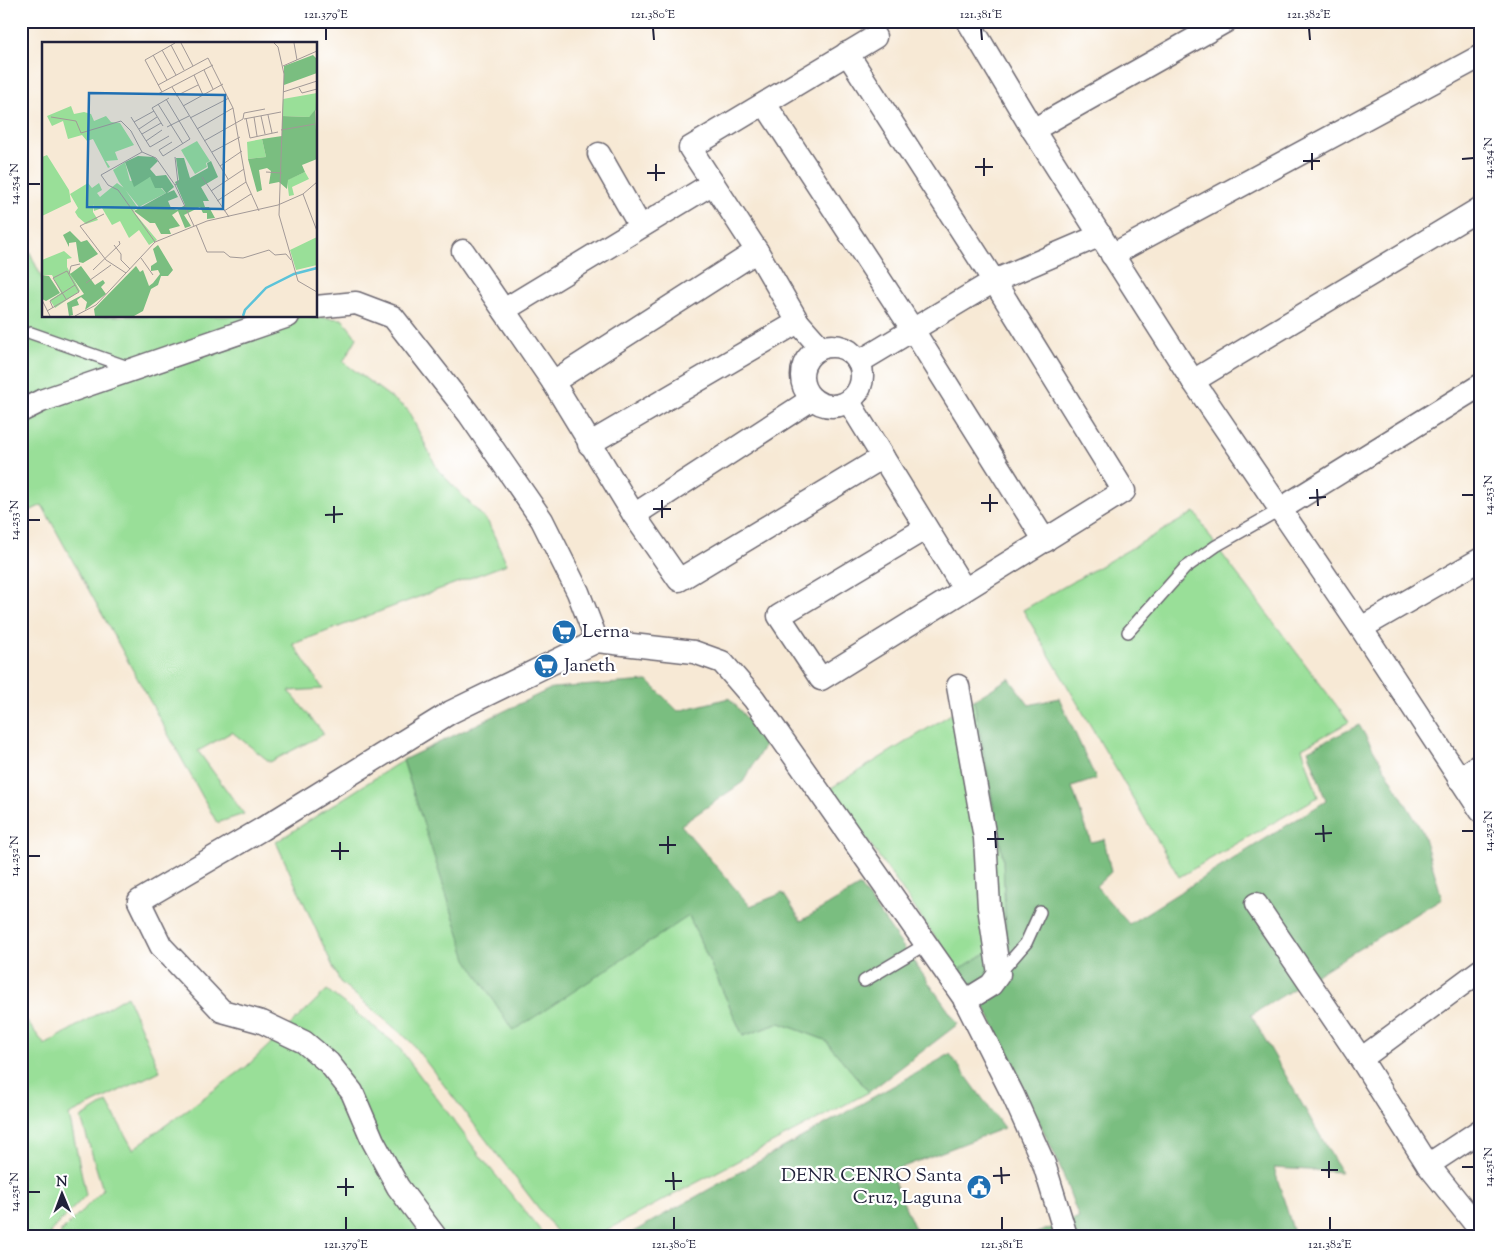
<svg xmlns="http://www.w3.org/2000/svg" width="1502" height="1257" viewBox="0 0 1502 1257" font-family="'Sorts Mill Goudy',serif">
  <style>
    .green { fill: #99df98; stroke: #5e806a }
    .forest { fill: #7abe80; stroke: #4e705e }
    .lines { fill: none; stroke-linecap: round; stroke-linejoin: round }
    .service-casing { stroke: #6d6871; stroke-width: 14 }
    .minor-casing { stroke: #6d6871; stroke-width: 25 }
    .service { stroke: #fff; stroke-width: 11 }
    .minor { stroke: #fff; stroke-width: 22 }
    .ticks { fill: none; stroke: #22223b; stroke-width: 2 }
    .labels { text-anchor: middle; dominant-baseline: central; stroke-width: 4.5; stroke-linejoin: round; paint-order: stroke }
    .poi-label { font-size: 19px; fill: #22223b; stroke: #fff; text-anchor: start }
    .inset-river { fill: none; stroke: #5cc3d9; stroke-width: 2.5 }
    .inset-road { fill: none; stroke: #a29997; stroke-width: 1 }
    .view { fill: #1f6fb2; fill-opacity: 0.15; stroke: #1f6fb2; stroke-width: 2.5 }
    .inset-edge { fill: none; stroke: #22223b; stroke-width: 2.5 }
    .neatline { fill: none; stroke: #22223b; stroke-width: 2 }
    .ticks-label { font-size: 12px; text-anchor: middle; fill: #22223b }
  </style>
  <rect width="100%" height="100%" fill="#fff"/>
  <filter id="ink" filterUnits="userSpaceOnUse"><feTurbulence type="fractalNoise" baseFrequency=".02" numOctaves="2"/><feDisplacementMap in="SourceGraphic" scale="10" xChannelSelector="R" yChannelSelector="G"/><feConvolveMatrix kernelMatrix="1 2 1 2 8 2 1 2 1" color-interpolation-filters="sRGB"/></filter>
  <filter id="wash" filterUnits="userSpaceOnUse"><feTurbulence type="fractalNoise" baseFrequency=".0096" numOctaves="4" result="noise"/><feDisplacementMap in="SourceGraphic" scale="20" xChannelSelector="R" yChannelSelector="G"/><feGaussianBlur stdDeviation="1.12" result="paint"/><feColorMatrix in="noise" values="0 0 0 0 0 0 0 0 0 0 0 0 0 0 0 0 0 1.4 0 .05"/><feComposite in="paint" operator="in"/></filter>
  <g filter="url(#wash)">
    <rect width="100%" height="100%" fill="#f7e9d5"/>
    <g class="green">
      <polygon points="21,233 44,283 44,316 301,316 342,319 357,338 343,362 408,410 438,470 488,522 507,564 293,644 323,689 289,691 324,734 270,762 232,732 198,751 244,814 217,823 42,505 21,515"/>
      <polygon points="1195,512 1216,546 1349,722 1302,748 1318,797 1179,877 1023,610"/>
      <polygon points="974,700 1003,858 1006,941 958,970 831,788"/>
      <polygon points="403,760 467,958 689,916 743,1036 780,1023 825,1040 869,1092 595,1236 560,1236 410,1041 340,982 276,842"/>
      <polygon points="327,990 397,1045 481,1157 545,1236 61,1236 60,1233 103,1190 81,1118 107,1102 133,1149 246,1067"/>
      <polygon points="127,996 160,1071 69,1115 86,1195 50,1232 51,1236 21,1236 21,1014 45,1045"/>
    </g>
    <g class="forest">
      <polygon points="1009,678 1029,705 1059,698 1096,779 1072,787 1091,842 1104,839 1111,872 1096,886 1129,924 1326,801 1308,750 1359,725 1422,831 1442,898 1251,1015 1341,1172 1274,1168 1295,1236 1028,1236 1079,1218 1059,1164 985,1007 958,970 1006,941 1003,858 974,700"/>
      <polygon points="648,681 678,711 729,698 767,741 743,782 681,825 750,906 783,893 801,921 860,886 958,1024 869,1092 825,1040 780,1023 743,1036 689,916 513,1031 467,959 403,760 552,688"/>
      <polygon points="950,1054 1004,1128 890,1172 918,1236 626,1236"/>
    </g>
  </g>
  <g filter="url(#ink)">
    <g class="lines">
      <defs>
        <g id="service">
          <polyline points="31,333 131,368"/>
          <polyline points="1128,632 1185,568 1216,546 1279,510"/>
          <polyline points="999,974 1026,943 1040,912"/>
          <polyline points="864,981 926,944"/>
        </g>
        <g id="minor">
          <polyline points="968,21 1033,130 1193,381 1361,628 1481,811"/>
          <polyline points="847,53 994,281 1124,491 821,679 779,616 926,528"/>
          <polyline points="765,104 913,330 1045,541"/>
          <polyline points="1033,130 1226,21"/>
          <polyline points="599,154 640,226"/>
          <polyline points="463,251 553,382 634,515 679,580 883,457"/>
          <polyline points="1112,255 1481,56"/>
          <polyline points="316,307 356,303 393,317 469,414 542,520 578,592 597,641"/>
          <polyline points="504,310 713,183"/>
          <circle cx="832" cy="376" r="30"/>
          <polyline points="821,348 798,322 757,251 690,148 875,37"/>
          <polyline points="859,362 994,281 1101,235"/>
          <polyline points="1193,381 1481,208"/>
          <polyline points="553,382 757,251"/>
          <polyline points="849,402 964,589"/>
          <polyline points="21,411 41,401 288,316"/>
          <polyline points="589,444 798,322"/>
          <polyline points="1279,510 1481,385"/>
          <polyline points="634,515 812,399"/>
          <polyline points="1361,628 1481,559"/>
          <polyline points="958,686 985,838 989,907 999,974 991,985 965,1001"/>
          <polyline points="1459,779 1481,764"/>
          <polyline points="1256,904 1361,1059 1428,1165 1481,1231"/>
          <polyline points="1361,1059 1481,970"/>
          <polyline points="1428,1165 1481,1130"/>
          <polyline points="435,1236 398,1187 373,1141 352,1092 329,1063 304,1042 262,1022 222,1011 161,946 139,901 262,829 451,712 597,641 694,652 722,662 754,699 964,998 1013,1095 1044,1164 1066,1236"/>
        </g>
      </defs>
      <use href="#service" class="service-casing"/>
      <use href="#minor" class="minor-casing"/>
      <use href="#service" class="service"/>
      <use href="#minor" class="minor"/>
    </g>
  </g>
  <path class="ticks" d="M326 28V40M653 28 654 40M981 28 982 40M1309 28 1310 40M1312 153V170M984 158V176M1462 159 1474 158M1303 161H1320M656 164V181M975 167H993M647 173H665M28 184H40M1317 489 1318 506M990 494V512M1462 495H1474M1309 498 1326 497M662 500V518M981 503H998M334 506V523M653 509H671M325 515 343 514M28 520H40M1323 825 1324 842M995 831 996 848M1462 831H1474M1315 834 1332 833M668 836V854M987 839H1004M340 842V860M659 845H676M331 851H349M28 856H40M1329 1161V1178M1001 1167 1002 1184M1462 1167H1474M1321 1170H1338M673 1172 674 1190M993 1176 1010 1175M346 1178V1196M665 1181H682M337 1187H354M28 1192H40M346 1217V1230M674 1217V1230M1002 1217V1230M1330 1217V1230"/>
  <defs>
    <symbol id="supermarket-disc" viewBox="-11 -11 22 22"><circle r="9.5" fill="#1f6fb2" stroke="#fff"/><path d="M-6-5.5h2.5l.6 2H6L4.5 2H-2.5L-4.4-4H-6ZM-1.5 3.2a1.3 1.3 0 1 0 .1 0ZM3 3.2a1.3 1.3 0 1 0 .1 0Z" fill="#fff"/></symbol>
    <symbol id="civic-disc" viewBox="-11 -11 22 22"><circle r="9.5" fill="#1f6fb2" stroke="#fff"/><path d="M-.6-6.5H3V-4.5H.6V-3L4-1V1h2V6H-6V1h2V-1L-.6-3ZM-1.2 2.5V6h2.4V2.5Z" fill="#fff"/></symbol>
  </defs>
  <g fill-rule="evenodd">
    <use href="#supermarket-disc" x="550" y="618" width="28" height="28"/>
    <use href="#supermarket-disc" x="532" y="652" width="28" height="28"/>
    <use href="#civic-disc" x="965" y="1173" width="28" height="28"/>
  </g>
  <g class="labels">
    <g class="poi-label">
      <text x="582" y="632">Lerna</text>
      <text x="564" y="666">Janeth</text>
      <text x="962" y="1176" text-anchor="end">DENR CENRO Santa<tspan x="962" dy="22">Cruz, Laguna</tspan></text>
    </g>
  </g>
  <g transform="translate(42 42)">
    <rect width="275" height="275" fill="#f7e9d5"/>
    <path d="M275 51 274 68 267 75 240 74 241 57ZM29 64 32 72 42 70 49 72 52 79 64 74 69 80 78 81 92 103 73 110 76 118 64 119 68 125 66 126 51 97 45 99 40 93 26 97 21 79 10 84 5 74ZM220 97 224 115 206 117 205 100ZM155 99 168 119 164 121 165 125 153 132 139 108ZM5 113 27 148 29 160 0 174V115ZM83 120 88 139 108 135 124 151 97 165 77 140 71 128ZM263 130 267 137 250 145 252 153 247 154 245 138ZM46 141 50 146 57 141 60 148 55 151 58 155 75 141 82 146 96 166 91 169 115 198 107 203 97 188 87 196 78 179 70 183 60 166 52 169 51 162V170L56 178 44 182 36 175 33 170 36 166 28 152ZM275 195V223L254 228 248 208ZM22 209 30 216 25 217V225L38 249 13 266 8 258 19 251 10 233H0V218Z" fill="#99df98"/>
    <path d="M271 13 275 17V31L242 43V24ZM273 60 275 117 260 123 263 130 246 138 245 147 237 140 227 142 229 129 225 126 217 128 220 148 215 150 206 117 224 115 220 97 240 94V74L267 75 273 68ZM96 114 112 115 116 119 108 127 114 134 124 133 132 145 125 151 132 148 136 155 126 159 129 166 135 168 143 163 133 140 137 138 134 116H142L148 136 166 126 165 121 169 119 176 135 159 145 167 159H161L163 165H167L173 176 165 177V171H161L158 165 142 173 149 184 143 186 136 169 130 173 138 184 127 187 129 192H119L113 181H108L92 169 124 151 120 146H113L108 135 92 145 83 120ZM28 189 39 200 45 198 56 212 41 221 37 220 34 200 27 201V205L21 193ZM116 203 131 228 126 234H119L116 243 109 247 101 269 92 274H53L52 267 94 224 98 230 101 228 107 244 111 241 118 232 116 228 109 229V224L115 220 111 207ZM39 224 53 243 61 238 63 241 59 245 64 252 43 268 45 260 39 255 35 258 37 263 30 265 31 273 27 274 25 261 42 252 28 232ZM0 233 7 234 18 251 4 259 0 257Z" fill="#7abe80"/>
    <path class="inset-river" d="M201 274 203 268 224 246 252 232 275 226"/>
    <path class="inset-road" d="M139 1 151 24M232 1 236 5 242 32 237 173 256 239 275 250M252 1 255 18M129 3 142 28M120 8 134 33M111 13 125 38M241 24 275 9M162 28 171 47M152 33 161 53M116 43 166 16 191 66 204 140 217 169M130 45 186 137M257 46 260 51 275 47M120 50 103 18 133 1M241 50 275 39M116 52 171 23M134 54 156 43M124 57 148 97 121 114 117 108 130 100M116 62 141 102M141 64 181 42M226 73 230 91M219 74 223 92M9 75 34 79 39 91 79 79 89 89 100 110M89 75 108 105 127 94M212 75 215 94M148 76 187 56M204 76 208 96 236 90M202 77 239 70M92 80 112 69M121 84 110 66 127 56M125 85 147 74M97 87 115 75M155 87 191 66M239 88 273 82M100 92 119 81M104 99 120 88M162 99 201 77 202 71 223 67M170 110 198 95M133 115 136 141 133 143M178 124 200 109M224 130 240 131M160 135 187 175M169 149 202 127M261 152 275 189M175 159 204 140M182 169 209 152M62 172 38 184 64 218 84 231M154 183 165 210H182L188 215 201 216 227 208 233 213 244 212 249 218M113 200 76 148 66 143 59 133 100 110 114 116 133 143 152 184M72 203 79 212V218L88 227M99 216 111 233M51 228 78 202 77 199M27 232 29 224 38 222M44 241 69 223M0 258 8 274M11 266 8 259 33 243M5 269 37 250 25 229 11 236 24 257M33 274 54 263 113 200 165 179 236 163 261 152 275 140"/>
    <path class="view" d="M47 51 183 53 181 167 45 165Z"/>
    <rect width="275" height="275" class="inset-edge"/>
  </g>
  <rect width="1502" height="1257" fill="none" stroke="#fff" stroke-width="55"/>
  <g transform="translate(62 1194) rotate(359)" stroke="#ffffff" stroke-width="4" paint-order="stroke">
  <path d="M0-4L9 19L0 12L-9 19Z" fill="#22223b"/>
  <text y="-8" font-size="14" font-weight="bold" text-anchor="middle" fill="#22223b">N</text>
  </g>
  <rect x="28" y="28" width="1446" height="1202" class="neatline"/>
  <g class="ticks-label">
    <text x="326" y="18">121.379°E</text>
    <text x="653" y="18">121.380°E</text>
    <text x="981" y="18">121.381°E</text>
    <text x="1309" y="18">121.382°E</text>
    <text transform="translate(1488 158) rotate(-90)" y="4">14.254°N</text>
    <text transform="translate(14 184) rotate(-90)" y="4">14.254°N</text>
    <text transform="translate(1488 495) rotate(-90)" y="4">14.253°N</text>
    <text transform="translate(14 520) rotate(-90)" y="4">14.253°N</text>
    <text transform="translate(1488 831) rotate(-90)" y="4">14.252°N</text>
    <text transform="translate(14 856) rotate(-90)" y="4">14.252°N</text>
    <text transform="translate(1488 1167) rotate(-90)" y="4">14.251°N</text>
    <text transform="translate(14 1192) rotate(-90)" y="4">14.251°N</text>
    <text x="346" y="1248">121.379°E</text>
    <text x="674" y="1248">121.380°E</text>
    <text x="1002" y="1248">121.381°E</text>
    <text x="1330" y="1248">121.382°E</text>
  </g>
</svg>
